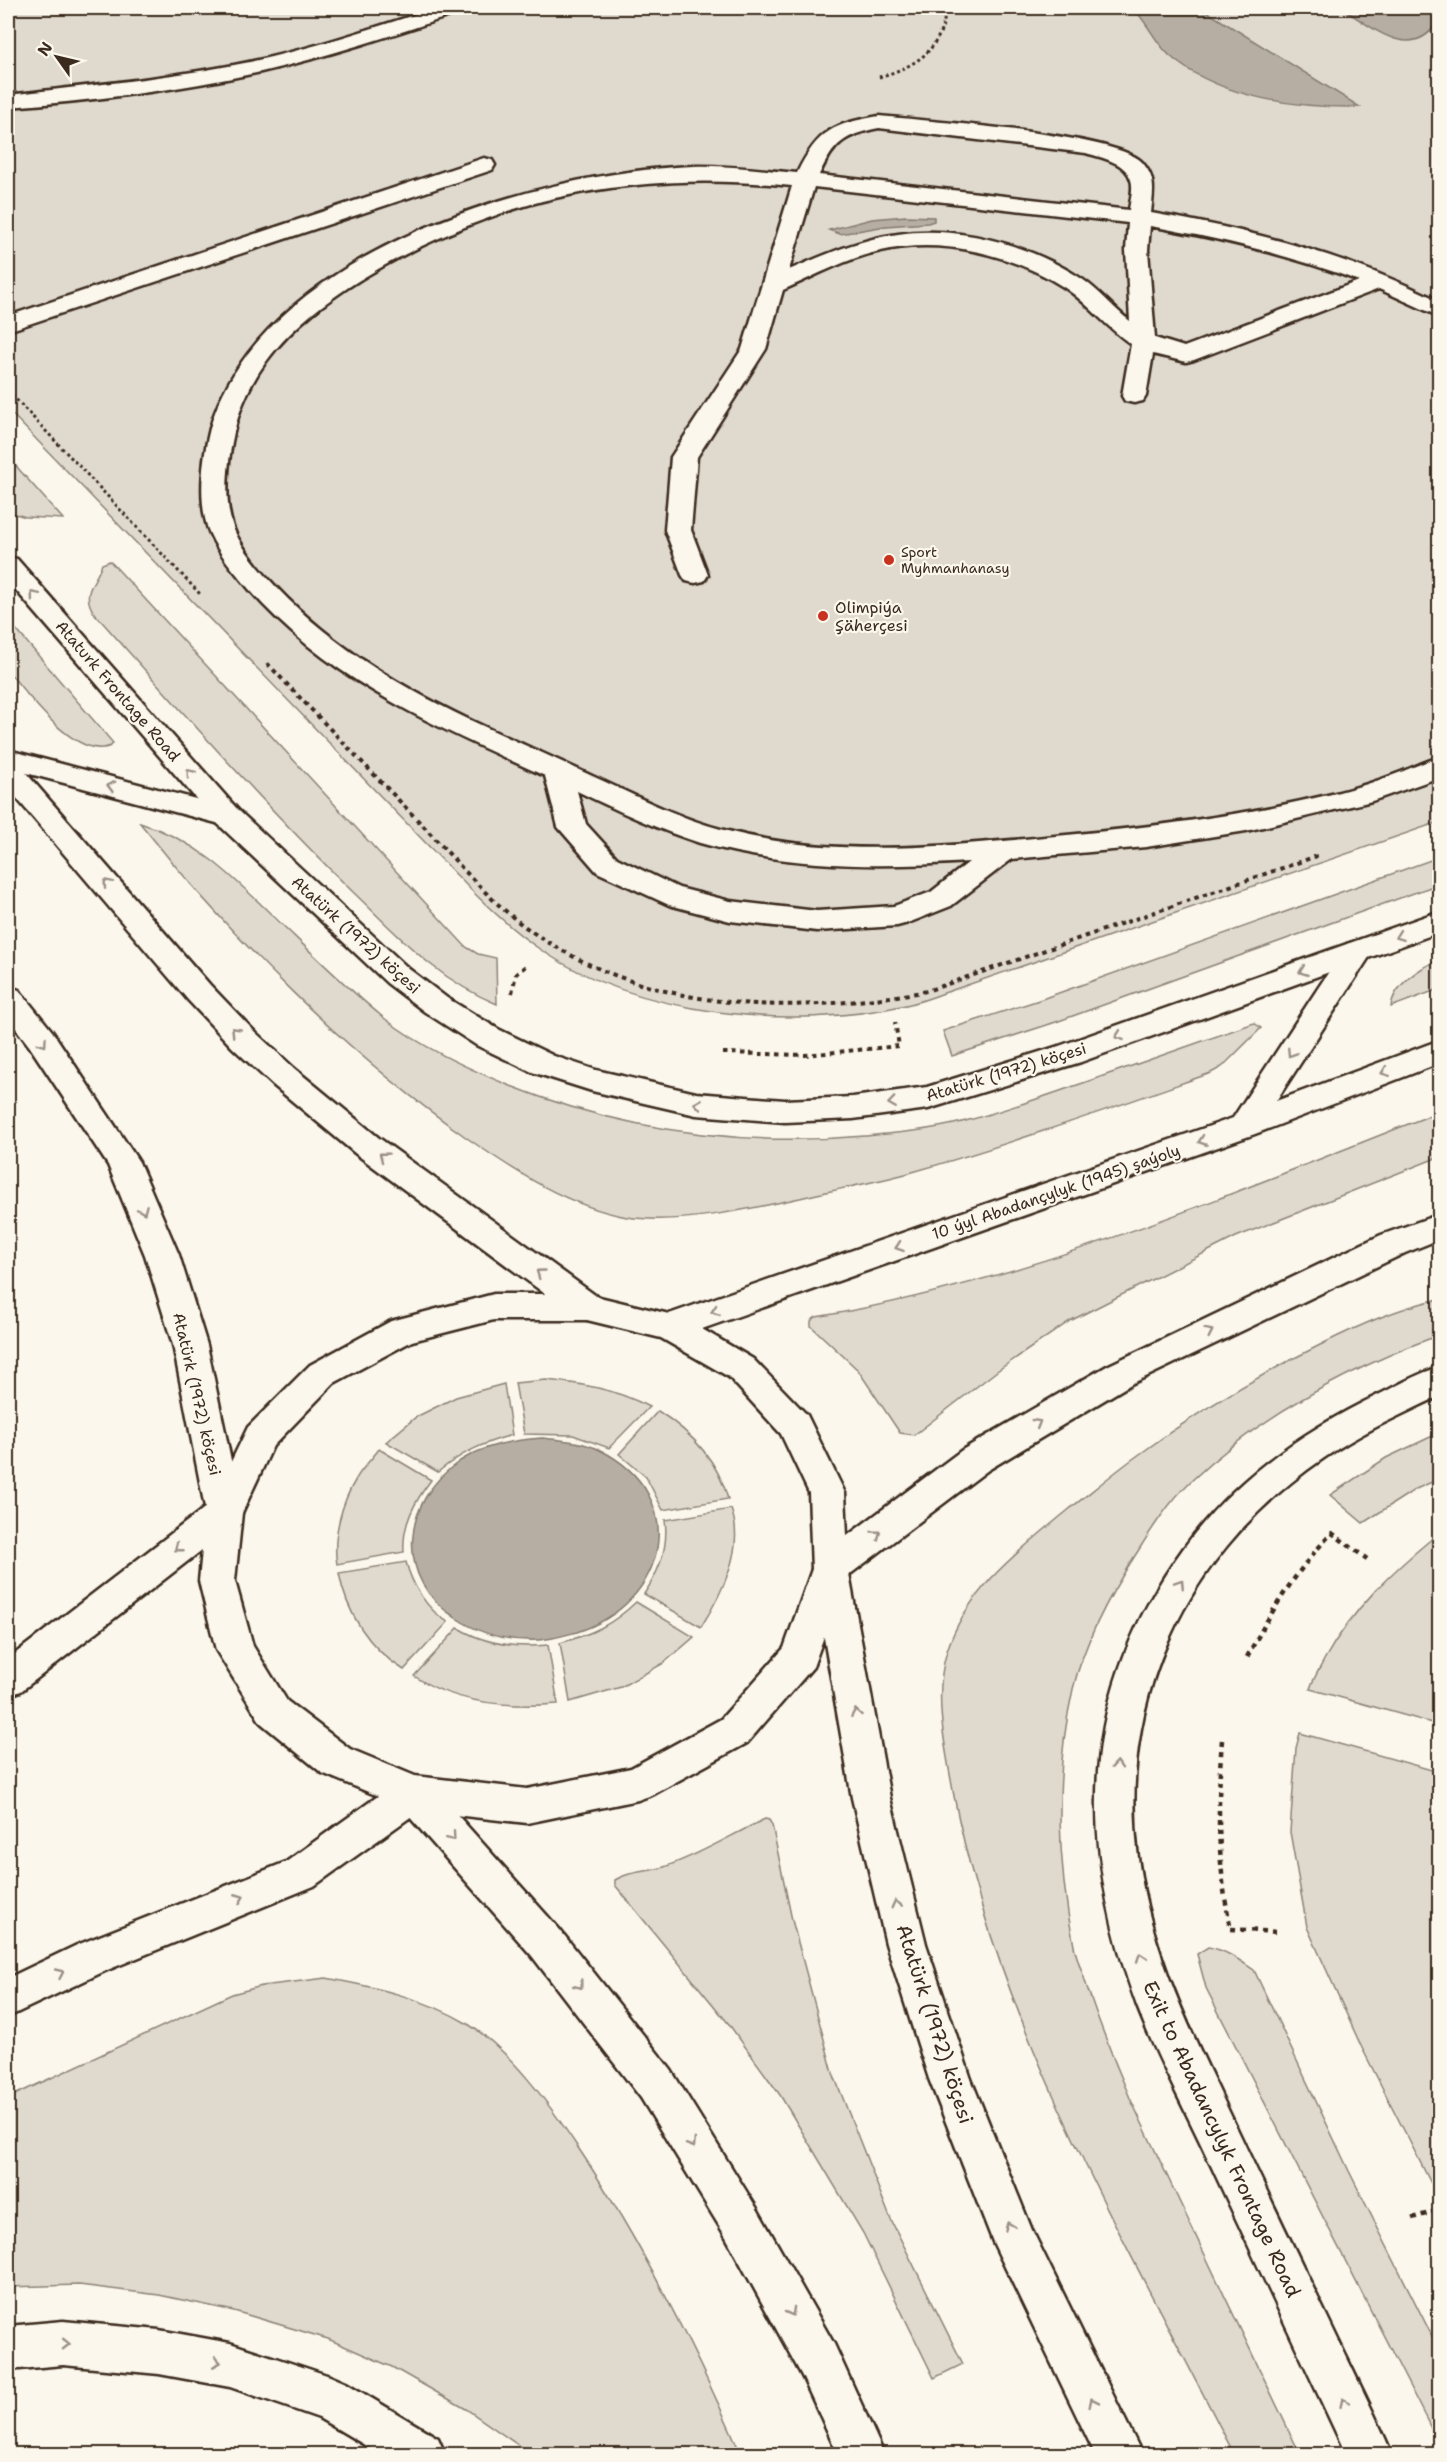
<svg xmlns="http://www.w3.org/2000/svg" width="1447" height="2462" viewBox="0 0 1447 2462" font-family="'Shantell Sans',sans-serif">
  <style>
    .green { fill: #dfd9ce; stroke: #8d8276; stroke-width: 1.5 }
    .water { fill: #b6aea2; stroke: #85796d; stroke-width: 1.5 }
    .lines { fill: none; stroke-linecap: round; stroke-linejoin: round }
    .lane-casing { stroke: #3b2a1e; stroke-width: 5 }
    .street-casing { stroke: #3b2a1e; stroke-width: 5 }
    .secondary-casing { stroke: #3b2a1e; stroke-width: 5 }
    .primary-casing { stroke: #3b2a1e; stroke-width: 5 }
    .path-far2 { stroke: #3b2a1e; stroke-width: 3; stroke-dasharray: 3 3; stroke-linecap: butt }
    .path-far1 { stroke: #3b2a1e; stroke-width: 4; stroke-dasharray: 4.5 4.5; stroke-linecap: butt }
    .path { stroke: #3b2a1e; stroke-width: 4.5; stroke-dasharray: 5 5; stroke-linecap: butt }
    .lane { fill: #fbf7ec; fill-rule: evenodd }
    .street { fill: #fbf7ec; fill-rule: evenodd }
    .secondary { fill: #fbf7ec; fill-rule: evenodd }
    .primary { fill: #fbf7ec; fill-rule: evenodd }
    .oneway { stroke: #9b9085 }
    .poi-dot { fill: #c8321e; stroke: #fbf7ec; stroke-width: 2 }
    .labels { text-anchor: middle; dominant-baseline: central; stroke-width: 4.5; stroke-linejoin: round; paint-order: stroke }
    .far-poi-label { font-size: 14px; fill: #3b2a1e; stroke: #fbf7ec; text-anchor: start }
    .poi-label { font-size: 16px; fill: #3b2a1e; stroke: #fbf7ec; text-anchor: start }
    .street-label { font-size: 16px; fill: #3b2a1e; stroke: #fbf7ec }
    .near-street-label { font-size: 20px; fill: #3b2a1e; stroke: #fbf7ec }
  </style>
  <rect width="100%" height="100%" fill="#fbf7ec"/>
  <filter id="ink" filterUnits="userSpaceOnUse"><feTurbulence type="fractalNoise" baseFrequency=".0167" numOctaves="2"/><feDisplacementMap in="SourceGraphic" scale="12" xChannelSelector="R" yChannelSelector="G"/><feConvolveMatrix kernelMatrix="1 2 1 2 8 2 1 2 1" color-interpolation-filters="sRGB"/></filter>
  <g filter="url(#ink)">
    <g class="green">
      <path d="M8 8H1439V822L950 991C935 996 921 1002 906 1005 793 1031 639 1016 541 950 516 933 494 913 472 891L8 410Z"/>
      <polygon points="8,457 63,519 26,517 8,512"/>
      <path d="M110 561 466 947 478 954 496 958 497 1004C436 979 400 937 354 893 263 804 179 708 94 613 80 592 96 583 102 564Z"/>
      <path d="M8 620 113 743 111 746C76 761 27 694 8 671Z"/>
      <path d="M140 823C196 840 230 874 270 913 307 948 344 986 384 1018 421 1047 465 1067 508 1085 624 1131 741 1147 865 1136 897 1133 931 1130 962 1122 1004 1111 1045 1096 1086 1082 1142 1062 1198 1043 1254 1023L1261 1028 1222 1067 1211 1073C1111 1108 1011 1144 909 1173 873 1183 836 1189 800 1198 751 1209 677 1225 627 1217 567 1206 516 1172 467 1138 345 1052 233 940 140 823Z"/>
      <polygon points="1439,857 1439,884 1056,1022 952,1056 943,1031 1039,1000"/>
      <path d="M1439 960V989L1391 1007C1393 985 1421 967 1439 960Z"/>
      <path d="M1439 1112V1157L1236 1237 1070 1321 997 1371 914 1435 900 1433 858 1370 811 1326V1321L816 1317C1032 1281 1236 1191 1439 1112Z"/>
      <path d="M1439 1299V1335C1349 1369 1260 1415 1190 1482 1169 1502 1153 1527 1138 1551 1111 1592 1085 1640 1073 1689 1054 1772 1057 1863 1074 1946 1077 1960 1083 1973 1087 1987 1100 2025 1114 2061 1130 2098L1300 2454H1234C1126 2242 998 2027 953 1791 945 1746 933 1695 947 1651 966 1590 1020 1550 1067 1511 1090 1493 1113 1473 1137 1456 1195 1413 1257 1376 1322 1344 1360 1325 1398 1308 1439 1299Z"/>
      <path d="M546 1380C583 1384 616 1389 649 1407L609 1448 573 1435 524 1434 515 1383Z"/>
      <path d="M504 1384 512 1435C483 1443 461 1453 438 1472L386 1442 416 1417 456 1397Z"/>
      <path d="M658 1411C691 1432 718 1461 728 1499L663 1510 646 1477 619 1454Z"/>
      <polygon points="1439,1433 1439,1479 1416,1489 1363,1523 1330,1495 1386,1458"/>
      <path d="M379 1449 431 1480C415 1501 402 1524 404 1552L337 1564C332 1537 342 1502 356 1479 362 1468 372 1459 379 1449Z"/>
      <path d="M731 1509C746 1548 721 1595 701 1627L644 1594C659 1572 669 1548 665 1520Z"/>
      <path d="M1439 1533V1725L1310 1689C1313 1679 1319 1670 1324 1660 1353 1608 1393 1570 1439 1533Z"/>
      <path d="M406 1562C412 1585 427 1610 448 1622L404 1670C369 1649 346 1612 339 1573Z"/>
      <path d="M636 1602 694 1637 664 1663 621 1687 570 1702 560 1643C592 1634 612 1625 636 1602Z"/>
      <path d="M458 1628C485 1644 518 1648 548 1645L558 1704C509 1708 456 1704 414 1676Z"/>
      <polygon points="1300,1733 1439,1772 1440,2192 1437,2195 1361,2046 1307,1927 1290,1832 1296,1748"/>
      <path d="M765 1819 769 1820 772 1825 792 1920 833 2073 891 2220 963 2364 934 2378 863 2233 780 2095 728 2023 615 1885V1880C629 1871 648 1872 664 1867 700 1855 731 1835 765 1819Z"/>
      <path d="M1208 1947C1226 1950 1239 1960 1254 1970L1349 2171 1439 2350V2444L1206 1988 1197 1954Z"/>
      <path d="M326 1978C375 1987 425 1998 468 2024 511 2051 549 2104 577 2146 642 2243 694 2347 741 2454H531L466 2409 392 2367 328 2339 234 2311 159 2295 79 2285 8 2287V2098L232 1994 262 1986Z"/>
    </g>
    <g class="water">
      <path d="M1133 8H1201L1360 107C1299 108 1226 99 1176 61 1157 47 1149 24 1133 8Z"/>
      <path d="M1341 8H1416L1436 15 1438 21C1412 65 1370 25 1341 8Z"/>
      <polygon points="906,216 934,217 934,221 928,223 886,226 840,234 829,230 872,219"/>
      <path d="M542 1438C562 1440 582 1441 600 1450 692 1496 668 1603 577 1632 562 1636 545 1641 528 1640 503 1640 477 1632 456 1618 393 1579 402 1500 460 1461 485 1445 513 1440 542 1438Z"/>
    </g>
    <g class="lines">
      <defs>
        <g id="lane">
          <path d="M436 8H465L462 12C396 34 329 56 261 72 178 90 92 101 8 107V95C83 86 159 79 234 65 303 52 369 29 436 8Z"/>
          <path d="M879 116C926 121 1116 134 1142 162 1157 179 1153 192 1151 213 1255 231 1344 254 1440 301V317L1379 289 1194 360 1186 362 1153 354 1146 396 1143 401 1134 403 1125 401 1122 396 1131 344C1107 328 1089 304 1065 288 1012 254 942 237 881 251 847 258 815 276 783 290L766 349 697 457 691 530 708 575 704 581 695 583 686 581 682 575 665 530 671 457 742 349 792 186C710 178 636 180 555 198 466 218 335 279 276 349 253 376 238 408 232 442 227 470 223 507 236 534 243 549 255 563 266 576 323 640 391 682 468 719 508 738 550 756 590 775 634 795 678 818 724 830 828 858 939 847 1045 837 1142 828 1237 817 1332 794 1355 788 1378 781 1401 772 1414 767 1426 761 1440 757V777L1372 801 1246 831 1146 847 1012 859 951 906 908 923 897 926 817 931 730 921 669 905 597 872 558 827 545 776C436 726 330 682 249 589 235 572 219 554 210 534 196 503 203 447 214 415 273 251 536 172 694 166 729 165 763 170 797 173 818 130 833 124 879 116ZM879 128 1086 153C1102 158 1126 162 1131 180 1134 188 1130 202 1129 210L819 175C834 143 844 135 879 128ZM814 187 1128 223 1126 250 1130 321C1113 308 1099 290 1082 279 1031 245 958 225 898 234 860 239 824 255 789 270ZM1150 226C1222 239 1291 255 1359 281L1184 347 1155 338 1148 250ZM577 791C617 810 658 830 700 843 788 868 878 868 969 862L931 892 894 906 817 911 730 901 679 888 617 858 586 824Z"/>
          <polygon points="484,158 492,160 495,165 492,170 8,331 8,316"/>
        </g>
        <g id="street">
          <polygon points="8,557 17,559 238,810 409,969 447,998 498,1029 554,1056 596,1070 696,1093 785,1100 853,1097 927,1087 1059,1046 1440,911 1440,932 1081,1062 928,1109 853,1119 785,1122 696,1115 592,1091 532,1072 476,1045 425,1012 387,983 218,824 8,581"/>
          <path d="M1440 1367V1396C1400 1415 1360 1433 1324 1458 1173 1561 1104 1727 1147 1906 1165 1982 1200 2050 1233 2120 1266 2190 1300 2260 1333 2329 1353 2371 1374 2412 1392 2454H1346C1300 2356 1254 2258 1208 2159 1185 2109 1157 2058 1137 2006 1077 1841 1078 1694 1183 1549 1233 1479 1304 1430 1380 1394 1400 1384 1419 1373 1440 1367Z"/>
          <polygon points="63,2321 159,2330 230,2343 330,2376 346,2383 438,2438 445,2454 380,2454 319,2418 230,2387 159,2374 63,2365 8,2370 8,2326"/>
        </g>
        <g id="secondary">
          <polygon points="8,750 238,810 242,817 238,824 228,826 26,773 210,985 255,1032 295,1069 379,1138 599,1298 604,1307 599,1316 587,1320 575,1316 356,1154 273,1085 233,1048 188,1000 8,788"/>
          <polygon points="8,986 19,990 52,1031 139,1162 179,1255 207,1345 242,1513 237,1523 224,1528 211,1523 206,1513 173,1345 145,1255 108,1165 30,1047 8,1018"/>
          <polygon points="830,1554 843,1558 848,1569 890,1798 926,1944 971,2079 1032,2230 1142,2454 1095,2454 993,2242 929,2079 886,1944 852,1798 812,1569 817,1558"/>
          <polygon points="413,1776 427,1781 560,1930 671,2070 756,2207 834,2344 884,2454 838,2454 802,2376 726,2237 641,2098 532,1956 399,1805 394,1793 399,1781"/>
        </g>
        <path id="primary" d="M1358 941 1369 944 1373 951 1276 1101 1440 1040V1063L1255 1134 702 1329 753 1359 807 1415 845 1493 847 1536 962 1450 1107 1366 1381 1235 1440 1214V1239L1405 1253 1131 1384 988 1470 845 1578 813 1667 747 1743 652 1795 638 1800 527 1823 419 1811 314 1886 105 1971 8 2017V1978L77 1945 286 1862 378 1796 322 1773 261 1723 216 1650 199 1581 202 1550 21 1691 8 1696V1659L211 1503 248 1427 310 1365 391 1321 494 1294H587L669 1314 1233 1118 1347 944ZM494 1320H587L661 1338 729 1377 781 1434 809 1493 812 1569 784 1648 721 1719 631 1768 527 1789 415 1776 350 1749 287 1701 253 1646 235 1581 242 1513 273 1446 334 1383 412 1341Z"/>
      </defs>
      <use href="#lane" class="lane-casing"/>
      <use href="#street" class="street-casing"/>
      <use href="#secondary" class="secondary-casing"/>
      <use href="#primary" class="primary-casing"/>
      <g class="path-far2">
        <path d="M879 77C917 66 942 50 946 8"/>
        <polyline points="8,391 201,595"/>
      </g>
      <g class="path-far1">
        <path d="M267 663C320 719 374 774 427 830 460 865 491 903 531 931 650 1013 789 1016 927 991L1317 856"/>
        <polyline points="512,993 516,974 528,964"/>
        <polyline points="723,1053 805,1055 899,1046 895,1022"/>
      </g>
      <g class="path">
        <path d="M1247 1657C1271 1612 1296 1570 1332 1533L1367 1559"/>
        <path d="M1222 1740C1217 1804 1217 1866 1231 1929L1277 1932"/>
        <polyline points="1412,2218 1440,2210"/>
      </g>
      <use href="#lane" class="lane"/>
      <use href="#street" class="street"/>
      <use href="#secondary" class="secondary"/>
      <use href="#primary" class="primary"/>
    </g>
    <defs><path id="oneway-chevron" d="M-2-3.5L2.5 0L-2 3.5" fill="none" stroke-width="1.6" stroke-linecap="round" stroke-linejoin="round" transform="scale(1.5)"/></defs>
    <g class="oneway">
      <use href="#oneway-chevron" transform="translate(34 595) rotate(-131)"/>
      <use href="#oneway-chevron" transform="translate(190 773) rotate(-131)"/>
      <use href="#oneway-chevron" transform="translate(111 786) rotate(-165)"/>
      <use href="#oneway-chevron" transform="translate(107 883) rotate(-131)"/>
      <use href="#oneway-chevron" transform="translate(1399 936) rotate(160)"/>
      <use href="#oneway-chevron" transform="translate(1303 971) rotate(160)"/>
      <use href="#oneway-chevron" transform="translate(235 1031) rotate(-134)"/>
      <use href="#oneway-chevron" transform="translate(1119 1036) rotate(160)"/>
      <use href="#oneway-chevron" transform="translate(43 1043) rotate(55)"/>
      <use href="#oneway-chevron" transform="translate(1291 1053) rotate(123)"/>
      <use href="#oneway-chevron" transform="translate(1385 1072) rotate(159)"/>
      <use href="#oneway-chevron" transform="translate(892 1103) rotate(172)"/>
      <use href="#oneway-chevron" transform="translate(698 1104) rotate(-172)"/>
      <use href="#oneway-chevron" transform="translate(1202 1141) rotate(161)"/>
      <use href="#oneway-chevron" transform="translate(383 1156) rotate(-142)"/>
      <use href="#oneway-chevron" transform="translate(143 1210) rotate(67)"/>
      <use href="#oneway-chevron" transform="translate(899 1247) rotate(161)"/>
      <use href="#oneway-chevron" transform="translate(540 1273) rotate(-144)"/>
      <use href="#oneway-chevron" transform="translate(715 1311) rotate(161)"/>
      <use href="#oneway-chevron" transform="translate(1209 1332) rotate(-26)"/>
      <use href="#oneway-chevron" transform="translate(1037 1423) rotate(-31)"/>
      <use href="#oneway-chevron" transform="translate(877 1534) rotate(-37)"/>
      <use href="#oneway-chevron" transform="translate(178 1548) rotate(142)"/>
      <use href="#oneway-chevron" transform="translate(1180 1583) rotate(-57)"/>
      <use href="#oneway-chevron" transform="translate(856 1713) rotate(-100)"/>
      <use href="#oneway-chevron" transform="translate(1117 1765) rotate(-86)"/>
      <use href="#oneway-chevron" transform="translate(452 1837) rotate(49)"/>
      <use href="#oneway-chevron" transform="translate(240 1898) rotate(-22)"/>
      <use href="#oneway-chevron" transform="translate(896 1904) rotate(-104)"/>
      <use href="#oneway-chevron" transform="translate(1141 1957) rotate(-109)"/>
      <use href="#oneway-chevron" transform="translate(60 1973) rotate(-25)"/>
      <use href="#oneway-chevron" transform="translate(579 1985) rotate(52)"/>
      <use href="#oneway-chevron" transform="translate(692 2144) rotate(58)"/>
      <use href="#oneway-chevron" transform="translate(1009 2226) rotate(-112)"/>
      <use href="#oneway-chevron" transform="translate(791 2312) rotate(61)"/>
      <use href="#oneway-chevron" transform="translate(66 2344) rotate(1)"/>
      <use href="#oneway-chevron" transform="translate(217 2362) rotate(10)"/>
      <use href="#oneway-chevron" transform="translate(1093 2402) rotate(-116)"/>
      <use href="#oneway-chevron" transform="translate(1344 2402) rotate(-115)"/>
    </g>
  </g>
  <g class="poi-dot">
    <circle cx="889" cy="560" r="6"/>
    <circle cx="823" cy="616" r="6"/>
  </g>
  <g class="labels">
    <g class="far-poi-label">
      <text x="901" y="552">Sport<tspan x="901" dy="16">Myhmanhanasy</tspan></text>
    </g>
    <g class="poi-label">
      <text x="835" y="607">Olimpiýa<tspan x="835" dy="18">Şäherçesi</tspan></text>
    </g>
    <g class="street-label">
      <text transform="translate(118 691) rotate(49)">Ataturk Frontage Road</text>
      <text transform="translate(356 935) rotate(42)">Atatürk (1972) köçesi</text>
      <text transform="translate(1006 1072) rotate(-17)">Atatürk (1972) köçesi</text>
      <text transform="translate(1056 1192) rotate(-19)">10 ýyl Abadançylyk (1945) şaýoly</text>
      <text transform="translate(197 1394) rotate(77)">Atatürk (1972) köçesi</text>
    </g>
    <g class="near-street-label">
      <text transform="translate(935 2024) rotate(72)">Atatürk (1972) köçesi</text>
      <text transform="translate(1222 2139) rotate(65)">Exit to Abadancylyk Frontage Road</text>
    </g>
  </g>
  <rect width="1447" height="2462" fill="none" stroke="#fbf7ec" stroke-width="30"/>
  <rect x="15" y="15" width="1417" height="2432" fill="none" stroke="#3b2a1e" stroke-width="2" filter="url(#ink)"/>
  <g transform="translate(57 57) rotate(304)" stroke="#fbf7ec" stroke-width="4.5" paint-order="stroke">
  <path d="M0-4.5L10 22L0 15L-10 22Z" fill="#3b2a1e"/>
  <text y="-9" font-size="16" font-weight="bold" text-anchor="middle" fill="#3b2a1e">N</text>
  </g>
</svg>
